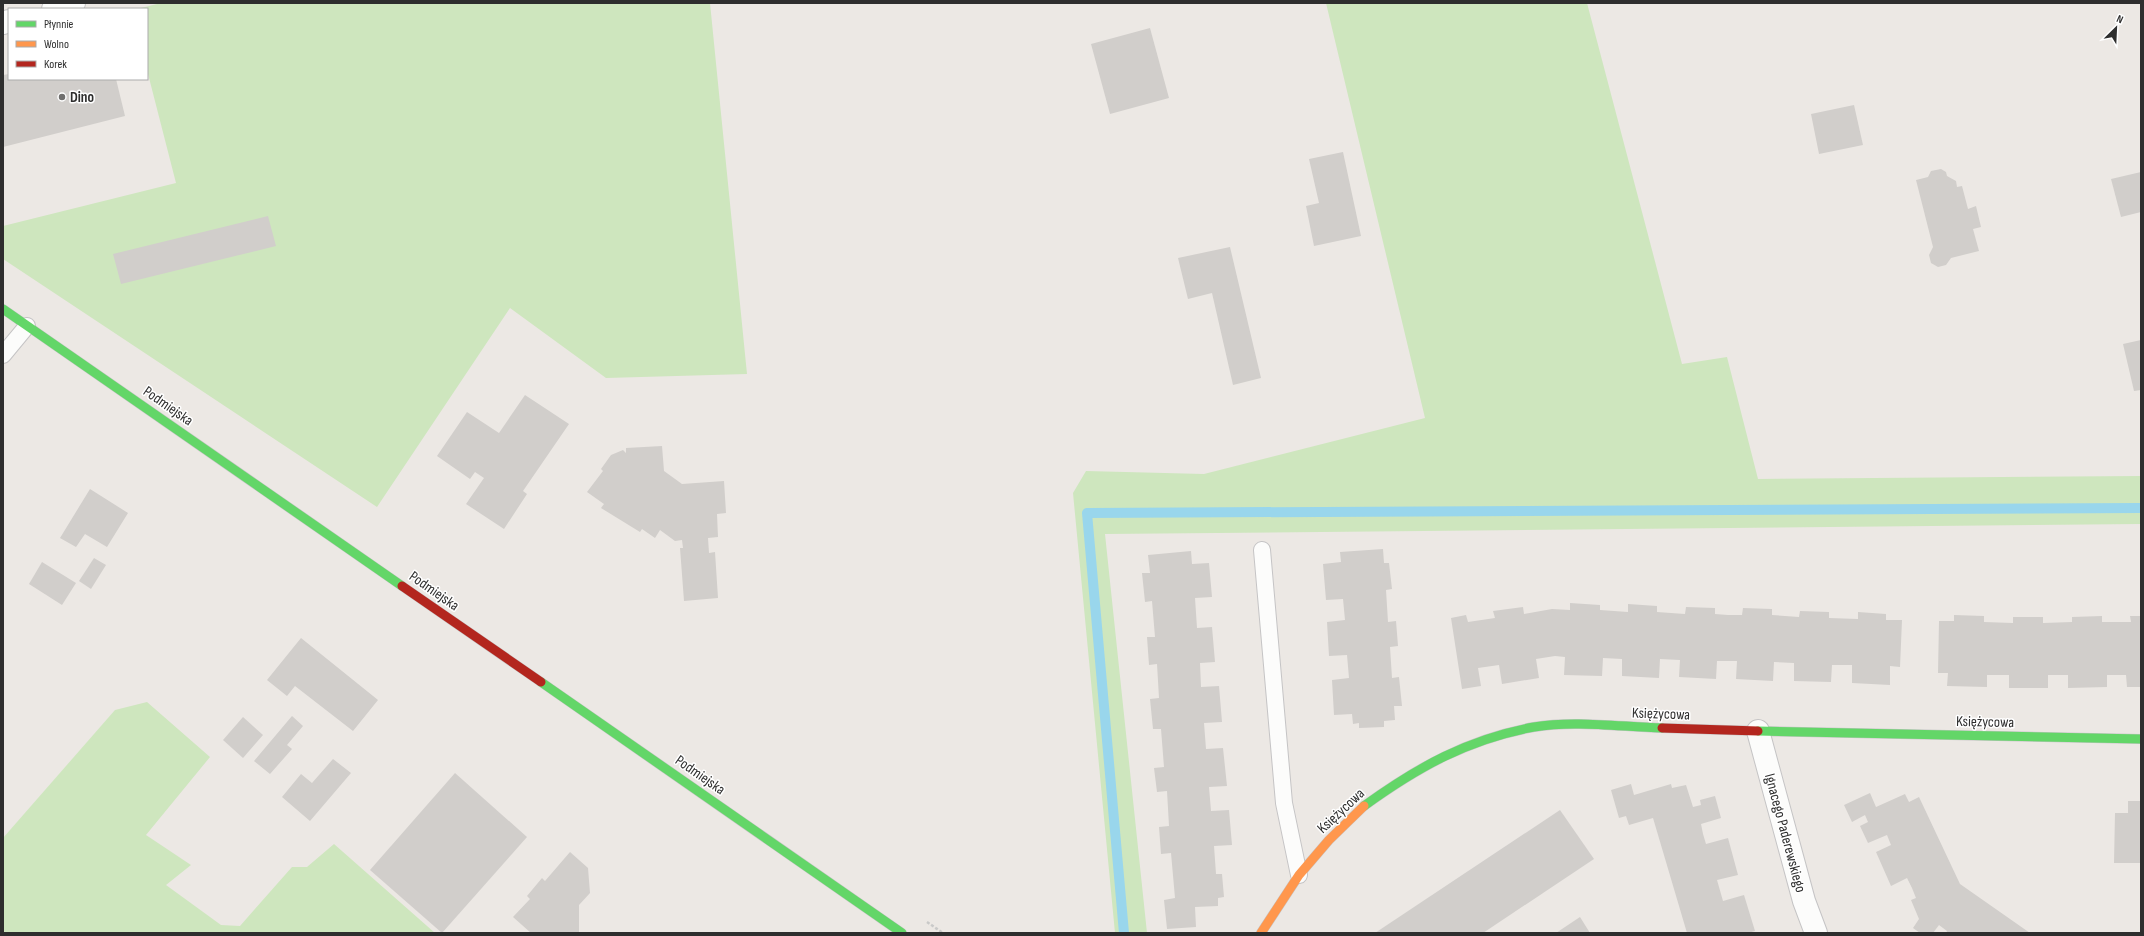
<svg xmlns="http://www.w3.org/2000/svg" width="2144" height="936" viewBox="0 0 2144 936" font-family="'Sofia Sans Condensed',sans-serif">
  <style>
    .green { fill: #cee6be }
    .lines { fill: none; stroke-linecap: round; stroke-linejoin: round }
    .stream { stroke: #99d6ec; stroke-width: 10 }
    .building { fill: #d1cecb }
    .lane-casing { stroke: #c5c4c5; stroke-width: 18 }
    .street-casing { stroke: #c5c4c5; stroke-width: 24 }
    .fast-casing { stroke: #c5c4c5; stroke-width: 10 }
    .slow-casing { stroke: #c5c4c5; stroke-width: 10 }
    .jam-casing { stroke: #c5c4c5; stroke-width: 10 }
    .path { stroke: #c9c9c8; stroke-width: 2.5; stroke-dasharray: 3 2; stroke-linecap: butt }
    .lane { stroke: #fcfcfb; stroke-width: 16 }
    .street { stroke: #fcfcfb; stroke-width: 22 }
    .fast { stroke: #63d668; stroke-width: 9 }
    .slow { stroke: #ff974d; stroke-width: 9 }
    .jam { stroke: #b3261e; stroke-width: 9 }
    .poi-dot { fill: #706f6e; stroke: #fff; stroke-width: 1.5 }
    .labels { text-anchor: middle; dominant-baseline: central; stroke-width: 3; stroke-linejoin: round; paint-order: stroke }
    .poi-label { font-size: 15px; font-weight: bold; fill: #2e2e2e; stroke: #fff; text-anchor: start }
    .street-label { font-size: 15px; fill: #2e2e2e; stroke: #fff }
  </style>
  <rect width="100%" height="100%" fill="#ece8e4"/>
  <g class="green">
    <polygon points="161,3 710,3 747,374 606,378 510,308 377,507 3,259 3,226 176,183 147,70 147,9 137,9"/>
    <polygon points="1326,3 1587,3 1682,364 1727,357 1758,479 2141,476 2141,524 1105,534 1147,933 1115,933 1073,493 1086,471 1204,474 1425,418"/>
    <polygon points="147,702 210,757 146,835 191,865 166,885 221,925 240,926 292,867 307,867 334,844 435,933 3,933 3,838 115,710"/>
  </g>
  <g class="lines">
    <polyline class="stream" points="1124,933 1087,513 2141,508"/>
  </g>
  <g class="building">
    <polygon points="1150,28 1169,98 1110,114 1091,44"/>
    <polygon points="9,74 9,79 116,79 125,116 3,147 3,75"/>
    <polygon points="1854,105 1863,145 1819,154 1811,114"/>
    <polygon points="1343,152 1361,236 1314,246 1306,206 1319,203 1309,159"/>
    <polygon points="1941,169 1946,172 1947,176 1956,181 1957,187 1962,186 1968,209 1976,206 1981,227 1973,229 1979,251 1951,258 1946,265 1938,267 1931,263 1929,255 1933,247 1916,180 1928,177 1931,171"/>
    <polygon points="2141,172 2141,212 2121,217 2111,179"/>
    <polygon points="268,216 276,246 121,284 113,254"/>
    <polygon points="1230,247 1261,378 1233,385 1212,293 1188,299 1178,258"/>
    <polygon points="2141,340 2141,390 2134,391 2123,344"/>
    <polygon points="525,395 569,424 523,491 527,494 504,529 466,504 484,478 475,472 470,479 437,456 467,412 499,433"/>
    <polygon points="662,446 664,471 682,484 724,481 726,513 717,514 718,537 708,538 709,553 715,552 718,598 684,601 680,548 683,548 682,540 675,541 660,530 655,538 642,529 640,532 601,508 604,504 587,492 603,471 601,469 611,455 623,450 626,453 626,448"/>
    <polygon points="90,489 128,513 107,547 85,534 76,547 60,538"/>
    <polygon points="1383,549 1384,563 1389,563 1392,589 1386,590 1388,622 1396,621 1398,646 1390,647 1392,678 1399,677 1402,706 1394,706 1395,720 1384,721 1384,727 1359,728 1359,723 1353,724 1352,714 1334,715 1332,680 1349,678 1347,655 1329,656 1327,622 1345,620 1343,599 1326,600 1323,564 1341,562 1340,552"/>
    <polygon points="1191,551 1192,564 1209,563 1212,597 1195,598 1197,628 1212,627 1215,662 1200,663 1201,687 1219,686 1222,722 1204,723 1206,749 1223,748 1227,786 1209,787 1211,811 1229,810 1232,845 1214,846 1216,874 1222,874 1224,897 1218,898 1218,906 1195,907 1196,927 1167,929 1164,900 1175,898 1171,853 1161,854 1159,827 1169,826 1167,791 1157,792 1154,768 1164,767 1161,729 1153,729 1150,699 1159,698 1157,664 1149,665 1147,637 1155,637 1152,601 1145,602 1142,573 1150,573 1148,555"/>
    <polygon points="94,558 106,565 91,589 79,581"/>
    <polygon points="42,562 76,583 62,605 29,584"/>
    <polygon points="1570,603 1600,605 1600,610 1628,612 1628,604 1657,606 1657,612 1685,614 1686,607 1715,608 1715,614 1728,615 1742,615 1743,608 1772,609 1772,615 1799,617 1800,611 1829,612 1829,618 1858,619 1858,612 1886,614 1886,620 1902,620 1900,667 1890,666 1890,685 1852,683 1852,665 1832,665 1831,682 1794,681 1794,663 1774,662 1773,681 1736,679 1737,661 1717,661 1716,679 1679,677 1680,660 1660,659 1659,678 1622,676 1622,659 1603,658 1602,676 1564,675 1565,657 1555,656 1536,659 1539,678 1502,684 1499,665 1478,668 1481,686 1462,689 1451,618 1466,615 1468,622 1495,618 1493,611 1523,607 1524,614 1552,609 1570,610"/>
    <polygon points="1954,615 1984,616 1984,622 2013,623 2013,617 2043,617 2043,623 2072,622 2072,617 2102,616 2102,622 2131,622 2130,616 2141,616 2141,687 2127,687 2126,675 2107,675 2107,687 2068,688 2068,675 2048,675 2048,688 2009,688 2009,675 1987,675 1987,687 1947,686 1948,673 1938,673 1939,621 1954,621"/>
    <polygon points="301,638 378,700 353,731 295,686 287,696 267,680"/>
    <polygon points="292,716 303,726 287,745 292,749 270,774 254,761"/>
    <polygon points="243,717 263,735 243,758 223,740"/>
    <polygon points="333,759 351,773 310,821 282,797 301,774 312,783"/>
    <polygon points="455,773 527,837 442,933 370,870"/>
    <polygon points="1631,784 1634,795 1671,784 1672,788 1686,785 1693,807 1701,805 1700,800 1715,796 1721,818 1701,824 1703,834 1706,844 1728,838 1738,875 1717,880 1723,901 1744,895 1755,931 1748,933 1687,933 1653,818 1629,825 1626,816 1619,818 1611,790"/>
    <polygon points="1870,793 1876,807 1905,794 1909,802 1919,797 1960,884 2030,933 1946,933 1947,931 1939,925 1933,933 1920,933 1913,928 1919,919 1911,900 1916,898 1912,888 1907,878 1891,886 1876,852 1891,845 1887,835 1868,843 1860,826 1868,822 1865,815 1852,822 1844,805"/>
    <polygon points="2128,801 2141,801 2141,863 2114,863 2115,813 2128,813"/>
    <polygon points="1560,810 1594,859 1483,933 1375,933"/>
    <polygon points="570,852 588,868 590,893 579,905 579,933 531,933 513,917 530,899 527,896 542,878 545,881"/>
    <polygon points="1580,917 1590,933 1556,933"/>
  </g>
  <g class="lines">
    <defs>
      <g id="lane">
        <polyline points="3,355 27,326"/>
        <polyline points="1262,550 1284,803 1299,875"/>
      </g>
      <g id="street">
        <polyline points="53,9 74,3"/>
        <polyline points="3,23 9,21"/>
        <polyline points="1758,731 1804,901 1816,933"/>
      </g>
      <g id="fast">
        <polyline points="3,309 402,586"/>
        <polyline points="541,682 902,933"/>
        <polyline points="1758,731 2141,739"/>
        <path d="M1364 806C1418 767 1468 739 1534 727 1574 720 1622 727 1662 728"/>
      </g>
      <polyline id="slow" points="1261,933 1299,875 1329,840 1364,806"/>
      <g id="jam">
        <polyline points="402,586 541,682"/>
        <polyline points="1662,728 1758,731"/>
      </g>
    </defs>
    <use href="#lane" class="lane-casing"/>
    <use href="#street" class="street-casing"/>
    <use href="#fast" class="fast-casing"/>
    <use href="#slow" class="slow-casing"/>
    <use href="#jam" class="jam-casing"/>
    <polyline class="path" points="927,922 943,933"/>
    <use href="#lane" class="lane"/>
    <use href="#street" class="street"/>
    <use href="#fast" class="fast"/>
    <use href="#slow" class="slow"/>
    <use href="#jam" class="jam"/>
  </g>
  <circle class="poi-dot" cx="62" cy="97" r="4"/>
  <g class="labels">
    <g class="poi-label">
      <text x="70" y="97">Dino</text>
    </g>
    <g class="street-label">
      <text transform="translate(168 406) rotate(35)">Podmiejska</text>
      <text transform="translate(434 591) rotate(35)">Podmiejska</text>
      <text transform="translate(1661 714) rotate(2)">Księżycowa</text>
      <text transform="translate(1985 722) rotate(1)">Księżycowa</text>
      <text transform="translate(700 775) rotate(35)">Podmiejska</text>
      <text transform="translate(1341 811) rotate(-43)">Księżycowa</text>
      <text transform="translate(1785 833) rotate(75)">Ignacego Paderewskiego</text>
    </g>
  </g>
  <rect width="2144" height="936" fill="none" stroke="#2e2e2e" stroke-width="8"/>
  <rect x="8" y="8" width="140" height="72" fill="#ffffff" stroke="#ababab"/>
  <rect x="16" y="21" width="20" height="6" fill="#63d668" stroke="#ababab"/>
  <text x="44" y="28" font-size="12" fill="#2e2e2e">Płynnie</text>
  <rect x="16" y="41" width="20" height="6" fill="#ff974d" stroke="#ababab"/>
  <text x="44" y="48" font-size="12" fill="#2e2e2e">Wolno</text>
  <rect x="16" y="61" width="20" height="6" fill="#b3261e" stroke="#ababab"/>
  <text x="44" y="68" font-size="12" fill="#2e2e2e">Korek</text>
  <g transform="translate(2116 28) rotate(24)" stroke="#ffffff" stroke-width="3" paint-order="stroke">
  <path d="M0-3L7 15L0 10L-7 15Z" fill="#2e2e2e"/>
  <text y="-6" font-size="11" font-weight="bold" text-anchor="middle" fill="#2e2e2e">N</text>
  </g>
</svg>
